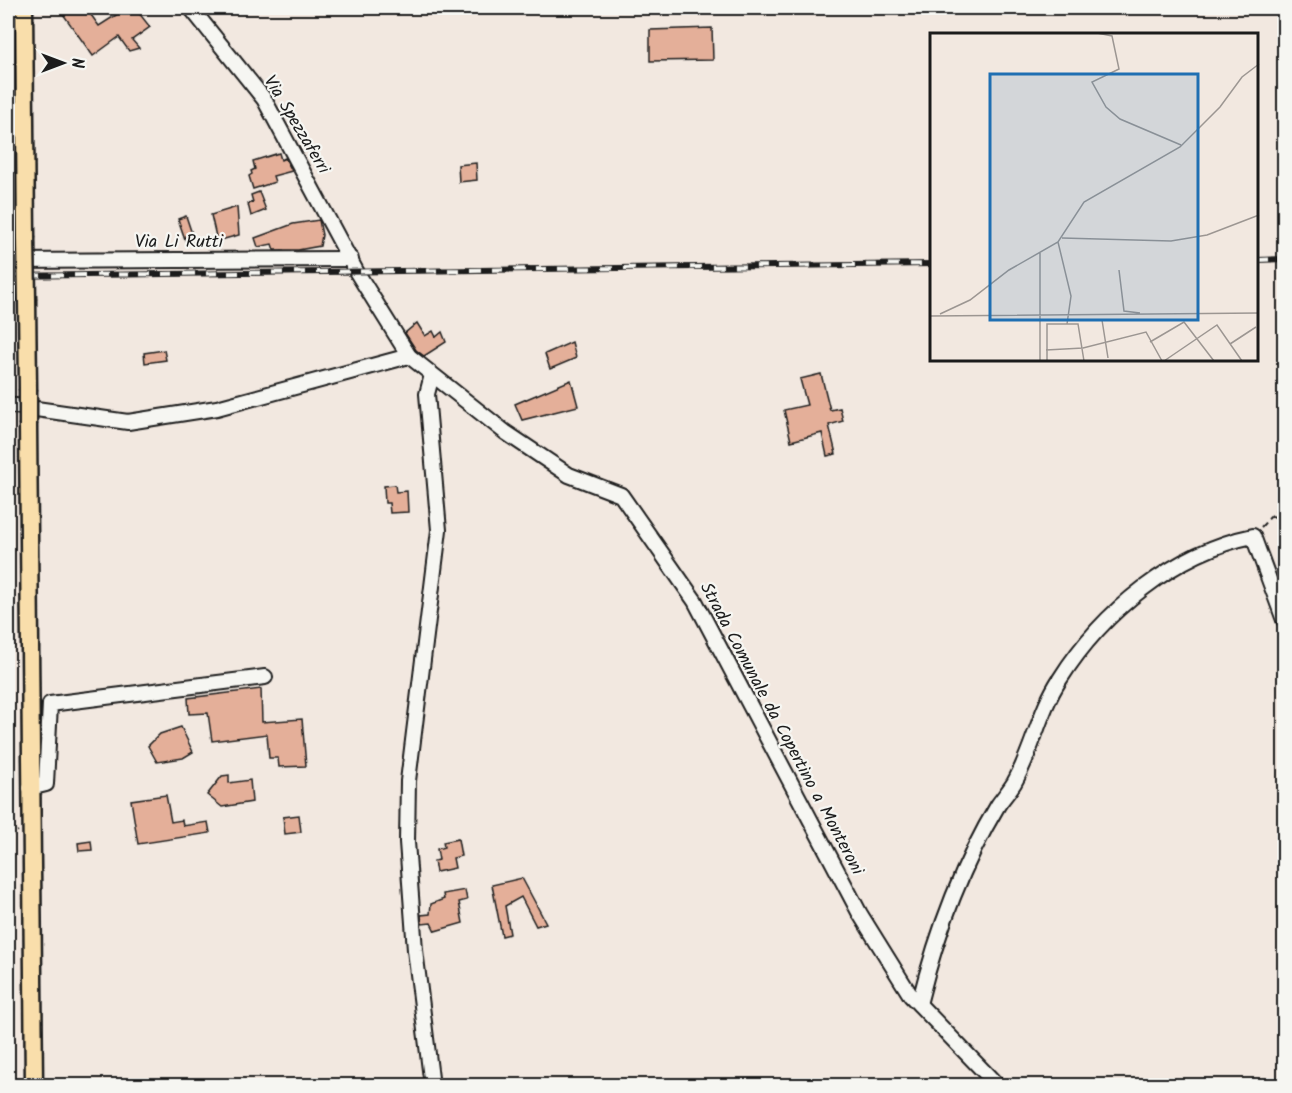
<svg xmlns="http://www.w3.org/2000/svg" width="1292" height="1093" viewBox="0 0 1292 1093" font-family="Kalam,sans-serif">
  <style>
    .building { fill: #e4af99; stroke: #1c1c1c; stroke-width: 1.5 }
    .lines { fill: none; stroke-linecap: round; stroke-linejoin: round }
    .minor-casing { stroke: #1c1c1c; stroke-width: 18 }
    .major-casing { stroke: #1c1c1c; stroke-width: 21 }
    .path { stroke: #1c1c1c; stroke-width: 2; stroke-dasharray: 6 4.5; stroke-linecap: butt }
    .minor { stroke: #f6f6f2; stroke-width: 14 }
    .major { stroke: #f9deab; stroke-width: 16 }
    .rail-casing { stroke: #1c1c1c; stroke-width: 6 }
    .rail { stroke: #f6f6f2; stroke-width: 4; stroke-dasharray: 11; stroke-linecap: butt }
    .major-bridge-casing { stroke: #1c1c1c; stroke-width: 21; stroke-linecap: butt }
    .major-bridge { stroke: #f9deab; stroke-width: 16 }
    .labels { text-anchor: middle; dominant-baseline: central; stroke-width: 4.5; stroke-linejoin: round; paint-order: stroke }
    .street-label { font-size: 18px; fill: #1c1c1c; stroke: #f6f6f2 }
    .inset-road { fill: none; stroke: #9c9692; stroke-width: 1.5 }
    .view { fill: #1f6fb2; fill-opacity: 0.15; stroke: #1f6fb2; stroke-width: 3 }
    .inset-edge { fill: none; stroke: #1c1c1c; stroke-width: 3 }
  </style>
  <rect width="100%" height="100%" fill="#f2e8e0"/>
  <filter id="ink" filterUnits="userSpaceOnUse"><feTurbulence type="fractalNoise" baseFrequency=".0167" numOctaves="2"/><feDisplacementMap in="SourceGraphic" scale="12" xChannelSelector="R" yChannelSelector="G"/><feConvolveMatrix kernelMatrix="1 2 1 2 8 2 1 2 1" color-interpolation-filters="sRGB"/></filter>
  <g filter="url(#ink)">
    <g class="building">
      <polygon points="71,8 86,8 99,26 121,12 122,8 135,8 150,27 132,40 139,48 129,51 119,37 93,56 63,14"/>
      <polygon points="712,28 713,60 650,61 650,30"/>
      <polygon points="279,153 281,160 285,158 292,171 273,176 275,182 253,189 249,176 252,174 251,171 255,169 253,161"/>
      <polygon points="476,163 477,180 459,182 458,165"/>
      <polygon points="259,192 266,210 251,216 248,204 253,202 251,195"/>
      <polygon points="237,207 239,235 217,241 211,215"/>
      <polygon points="186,216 194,240 186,242 178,219"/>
      <polygon points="319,220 322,235 320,246 298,250 274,250 272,244 258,247 255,238 293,224"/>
      <polygon points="417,323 425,336 433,331 436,337 442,332 446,342 424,356 416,350 405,333"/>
      <polygon points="572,342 576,358 550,369 545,354"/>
      <polygon points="164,350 166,360 145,363 144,353"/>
      <polygon points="821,374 830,410 840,408 843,421 829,425 836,454 827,456 822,433 791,441 784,410 807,405 800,379"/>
      <polygon points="571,380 578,406 522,420 515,404"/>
      <polygon points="395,485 396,492 407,491 408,512 390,513 389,503 385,503 384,486"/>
      <polygon points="261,689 262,722 302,719 306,766 279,767 278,758 269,758 267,734 212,741 208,713 189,714 188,698"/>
      <polygon points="181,727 193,752 183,758 157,762 148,746 160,734"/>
      <polygon points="229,775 229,783 250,780 252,802 222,807 207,795 222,776"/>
      <polygon points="166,795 171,822 182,820 183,826 208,822 210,833 138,844 131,800"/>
      <polygon points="299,815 301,832 285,834 283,817"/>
      <polygon points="458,839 461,856 453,858 455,868 436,872 434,861 439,860 437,849 444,847 443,842"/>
      <polygon points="91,841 92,850 79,851 78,843"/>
      <polygon points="522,878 546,923 536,926 521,897 505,906 510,934 502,936 492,885"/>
      <polygon points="465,890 467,900 459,902 463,923 435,931 431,923 422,924 421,915 430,914 431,904 444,899 443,894"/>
    </g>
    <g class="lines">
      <defs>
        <g id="minor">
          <polyline points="191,8 264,99 356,271 409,356 505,432 569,475 621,495 695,601 860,914 911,996 998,1086"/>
          <polyline points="8,261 351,259"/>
          <polyline points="8,405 128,422 217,408 409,356"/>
          <polyline points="30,788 46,784 50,704 265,677"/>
          <path d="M919 1004C936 936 962 865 998 805 1003 798 1009 791 1014 783 1033 750 1039 711 1060 679 1102 612 1175 552 1253 536L1284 620"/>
          <polyline points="432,1086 415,950 407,842 408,781 439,530 427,394 432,375"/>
        </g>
        <g id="major">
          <polyline points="24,8 26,237"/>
          <polyline points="27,300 28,389"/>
          <polyline points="28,425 34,1086"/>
        </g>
      </defs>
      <use href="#minor" class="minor-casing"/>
      <use href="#major" class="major-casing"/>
      <g class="path">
        <polyline points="1271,517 1284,515"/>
        <polyline points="1261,527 1284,502"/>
        <polyline points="8,822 17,822"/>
        <polyline points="8,837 18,831"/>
      </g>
      <use href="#minor" class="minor"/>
      <use href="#major" class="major"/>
      <defs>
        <g id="rail">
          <polyline points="1258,260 1284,259"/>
          <polyline points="8,276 932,264"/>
        </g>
      </defs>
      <use href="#rail" class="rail-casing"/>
      <use href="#rail" class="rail"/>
      <defs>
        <g id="major-bridge">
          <polyline points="26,237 27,300"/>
          <polyline points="28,389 28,425"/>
        </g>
      </defs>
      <use href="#major-bridge" class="major-bridge-casing"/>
      <use href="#major-bridge" class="major-bridge"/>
    </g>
  </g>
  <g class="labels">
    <g class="street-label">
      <text transform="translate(296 125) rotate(59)">Via Spezzaferri</text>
      <text x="179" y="242">Via Li Rutti</text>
      <text transform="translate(781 729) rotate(62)">Strada Comunale da Copertino a Monteroni</text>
    </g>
  </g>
  <g transform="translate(930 33)">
    <rect width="328" height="328" fill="#f2e8e0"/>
    <path class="inset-road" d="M167 0 182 3 189 36 162 49 176 74 190 86 251 112M132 205 241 208 277 202 329 182M128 209 141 263 137 291M110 220V328M189 237 194 278 210 280M10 281 40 267 79 237 128 209 154 169 250 114 290 74 312 44 329 31M0 283 329 280M172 287 178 325M220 309 254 289 284 328M300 311 326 294M116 317 153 315 216 299 232 328M117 328V291H148L154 328M234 328 287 292 312 328"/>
    <path class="view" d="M60 41H268V287H60Z"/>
    <rect width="328" height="328" class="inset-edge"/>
  </g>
  <rect width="1292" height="1093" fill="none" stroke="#f6f6f2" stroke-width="30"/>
  <rect x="15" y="15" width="1262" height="1063" fill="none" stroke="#1c1c1c" stroke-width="2" filter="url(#ink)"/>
  <g transform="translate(63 63) rotate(90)" stroke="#f6f6f2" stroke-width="4.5" paint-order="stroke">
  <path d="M0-4.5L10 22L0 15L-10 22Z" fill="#1c1c1c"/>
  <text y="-9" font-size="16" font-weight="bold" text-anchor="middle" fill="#1c1c1c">N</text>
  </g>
</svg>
